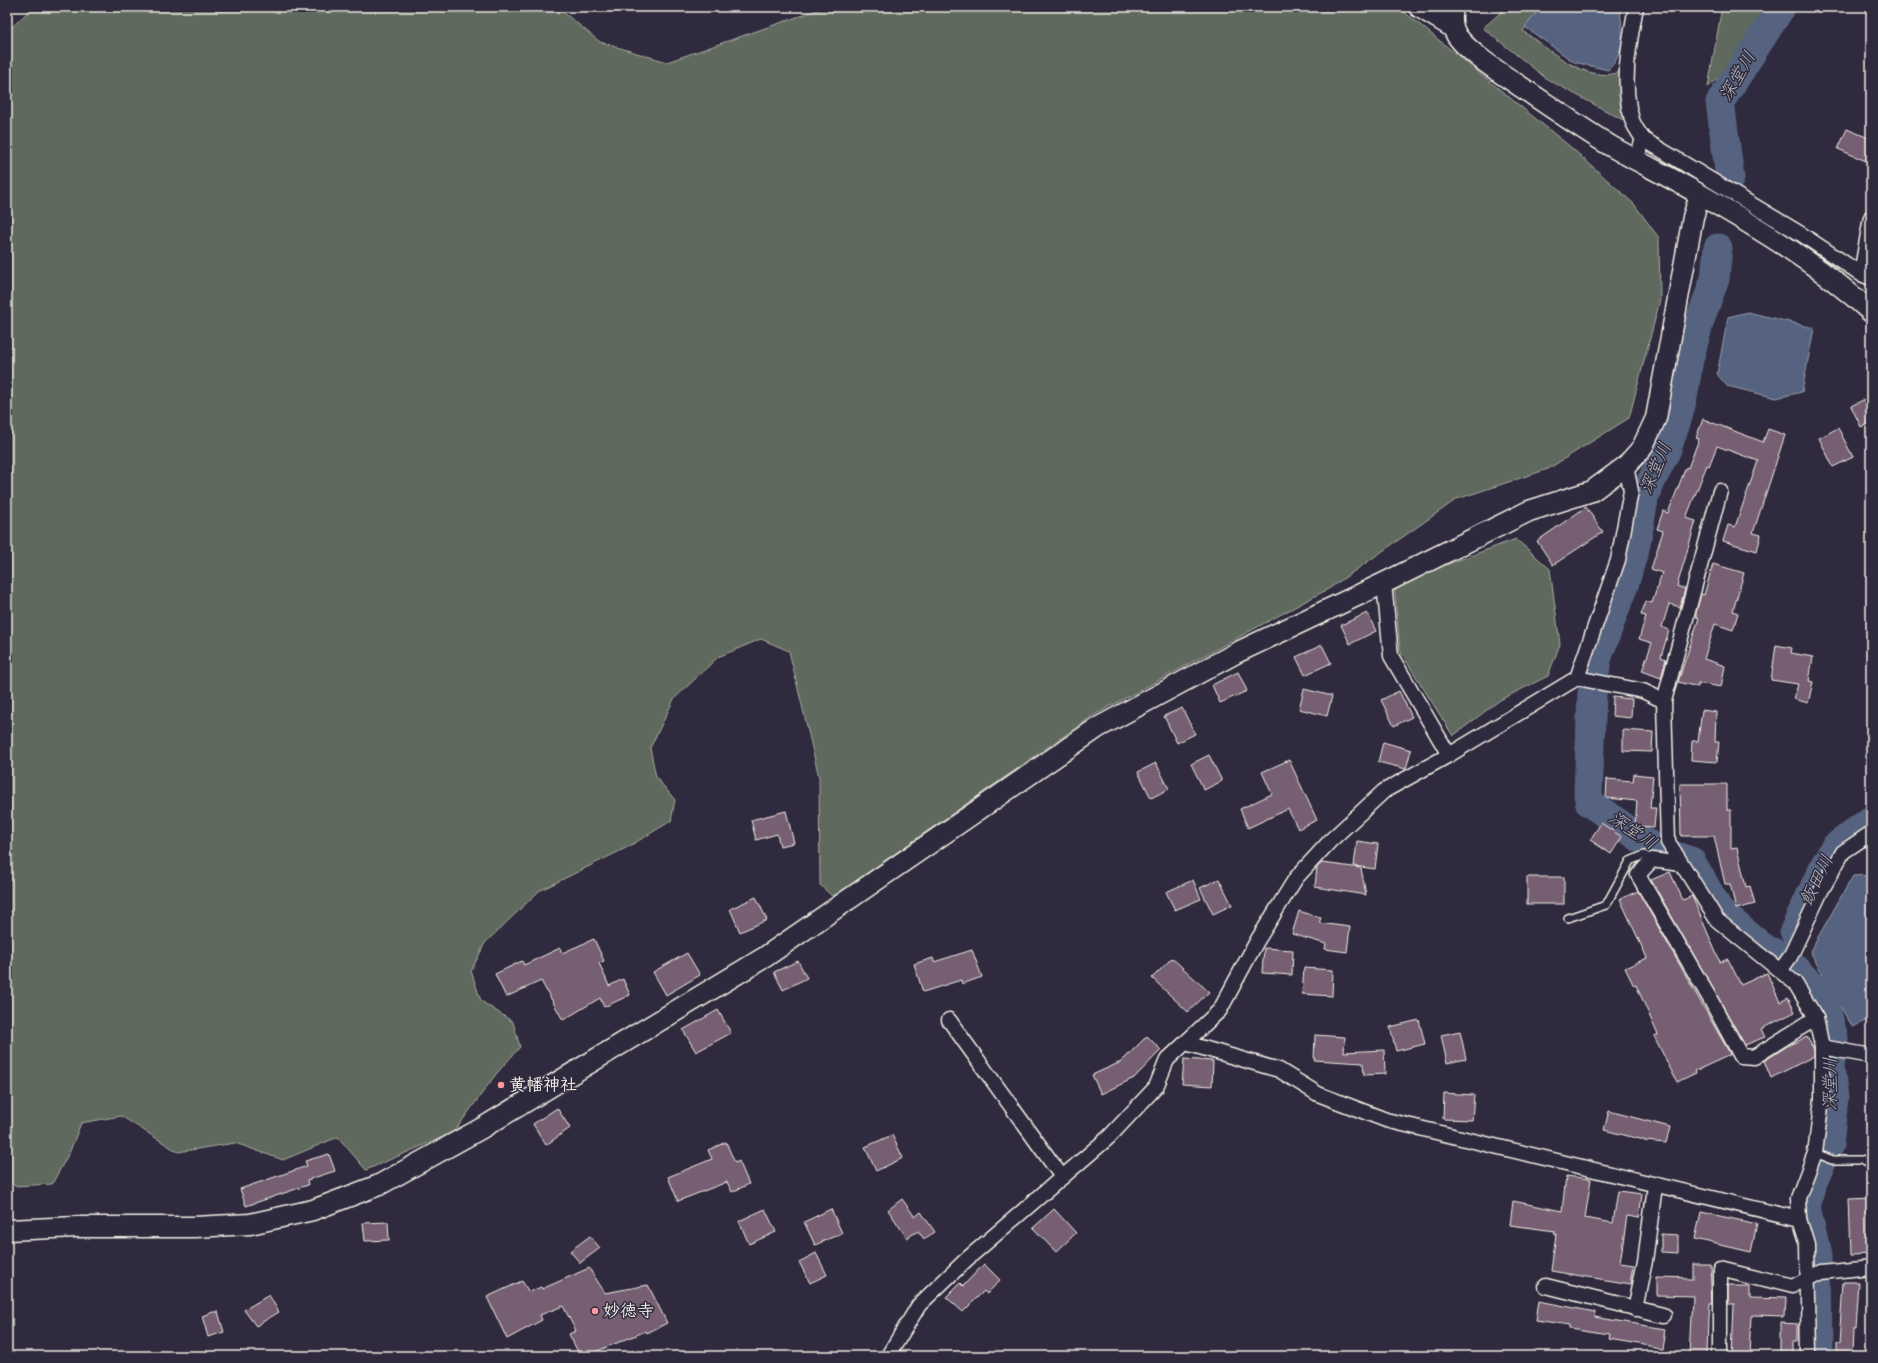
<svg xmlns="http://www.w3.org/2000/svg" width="1878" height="1363" viewBox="0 0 1878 1363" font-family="'Indie Flower','Klee One',sans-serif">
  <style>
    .green { fill: #5f695d; stroke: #aaada2 }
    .water { fill: #566480; stroke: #959caa }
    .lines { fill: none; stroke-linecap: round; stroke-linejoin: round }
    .river { stroke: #566480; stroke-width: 29 }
    .building { fill: #765f72; stroke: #f4f1e8 }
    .lane-casing { stroke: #f4f1e8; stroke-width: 10 }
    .street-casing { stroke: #f4f1e8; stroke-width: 17 }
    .secondary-casing { stroke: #f4f1e8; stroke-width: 23 }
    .lane { stroke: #2f2a3d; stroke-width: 7 }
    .street { stroke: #2f2a3d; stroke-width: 14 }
    .secondary { stroke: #2f2a3d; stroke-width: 20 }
    .poi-dot { fill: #ff9aa2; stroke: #2f2a3d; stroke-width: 1.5 }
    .labels { text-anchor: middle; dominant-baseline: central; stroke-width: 3; stroke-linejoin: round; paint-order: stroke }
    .poi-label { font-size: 17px; font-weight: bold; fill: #f4f1e8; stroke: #2f2a3d; text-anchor: start }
    .water-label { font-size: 18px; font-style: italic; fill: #b5b9be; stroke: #2f2a3d }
  </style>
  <rect width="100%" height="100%" fill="#2f2a3d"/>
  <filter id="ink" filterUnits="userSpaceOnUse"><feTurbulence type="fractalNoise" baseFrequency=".025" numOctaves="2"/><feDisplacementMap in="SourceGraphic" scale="8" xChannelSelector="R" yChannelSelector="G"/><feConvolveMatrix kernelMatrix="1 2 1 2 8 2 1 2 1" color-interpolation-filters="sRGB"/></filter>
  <g filter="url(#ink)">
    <g class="green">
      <polygon points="33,7 557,7 600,42 667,62 826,7 1398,7 1573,149 1634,204 1659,238 1660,300 1629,418 1548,469 1457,499 1330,588 1094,715 833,897 820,885 819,777 789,651 761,639 718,657 674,699 650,748 656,777 675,800 671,821 628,847 539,891 485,943 471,971 481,1001 513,1022 520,1047 496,1074 454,1132 366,1170 338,1137 283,1160 235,1143 178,1152 121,1116 81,1123 70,1151 52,1184 15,1186 7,1180 7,32"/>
      <path d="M1507 7H1541L1523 31C1550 50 1588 86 1622 71L1636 127 1547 79 1483 28Z"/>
      <polygon points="1722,7 1773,7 1755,48 1708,87"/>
      <polygon points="1516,539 1550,569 1560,644 1548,676 1500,700 1453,736 1400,651 1394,584"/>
    </g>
    <g class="water">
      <path d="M1541 7H1562L1566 12C1581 5 1604 4 1620 10 1623 32 1625 54 1608 70L1574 62 1525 27Z"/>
      <polygon points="1748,312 1814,328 1802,392 1776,398 1727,386 1717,374 1728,317"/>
      <polygon points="1871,875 1871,1018 1853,1027 1837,1002 1810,951 1853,876"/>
    </g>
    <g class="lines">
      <g class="river">
        <polyline points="1730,178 1720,102 1780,9 1778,7"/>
        <polyline points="1718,248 1715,279 1701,317 1689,359 1684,392 1678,417 1667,449 1645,494 1636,544 1625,582 1597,659 1592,694 1588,794 1590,803 1657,850 1691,861 1720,912 1765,949 1782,956 1815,989 1826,1009 1834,1038 1830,1067 1834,1098 1829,1145 1810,1189 1806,1207 1817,1256 1818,1356"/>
        <polyline points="1794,931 1824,866 1835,847 1871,820"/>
      </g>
    </g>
    <g class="building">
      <polygon points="1847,129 1871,139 1871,149 1866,161 1838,149"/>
      <polygon points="1871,396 1871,422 1861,427 1851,406"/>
      <polygon points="1703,419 1763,442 1768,429 1785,435 1753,533 1761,535 1757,551 1723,541 1728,525 1735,527 1758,461 1717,446 1709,466 1707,465 1686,518 1696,521 1677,586 1685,589 1680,607 1669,604 1662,627 1669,630 1661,657 1666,659 1661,678 1642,671 1652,643 1639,639 1646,616 1641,615 1646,601 1652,603 1662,573 1651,569 1663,531 1657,529 1663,511 1668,513 1686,467 1688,468 1699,439 1696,438"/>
      <polygon points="1838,428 1853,457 1833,467 1819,438"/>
      <polygon points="1586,507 1603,532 1553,565 1537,541"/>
      <polygon points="1713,564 1744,573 1733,611 1738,613 1733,630 1715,624 1704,659 1725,666 1721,687 1698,683 1698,687 1678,682 1699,618 1696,617 1696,613 1701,594 1704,595"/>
      <polygon points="1367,613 1376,631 1350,644 1341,625"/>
      <polygon points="1322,645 1331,663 1305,675 1296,657"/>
      <polygon points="1776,645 1792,648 1791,653 1813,657 1809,681 1813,682 1808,703 1794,699 1798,684 1771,680"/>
      <polygon points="1238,672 1247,691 1220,703 1212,685"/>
      <polygon points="1304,689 1332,696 1327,716 1299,709"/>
      <polygon points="1399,691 1412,717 1394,726 1381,700"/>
      <polygon points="1613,697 1632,699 1631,718 1612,716"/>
      <polygon points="1182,708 1195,734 1177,743 1164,716"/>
      <polygon points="1702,710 1716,712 1715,742 1719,742 1717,762 1691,760 1692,741 1698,741"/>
      <polygon points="1623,730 1653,732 1652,752 1623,751"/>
      <polygon points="1383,742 1411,750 1406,769 1378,762"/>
      <polygon points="1209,755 1222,781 1204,790 1191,764"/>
      <polygon points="1289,760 1317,820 1298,829 1288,809 1248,828 1240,809 1272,794 1262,772"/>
      <polygon points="1156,763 1169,789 1151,798 1138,772"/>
      <polygon points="1634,774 1653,776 1650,808 1656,808 1654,827 1635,826 1637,801 1606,798 1607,779 1633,781"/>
      <polygon points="1680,784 1727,784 1727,810 1731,810 1731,849 1737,848 1746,887 1750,886 1755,904 1736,909 1730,884 1725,884 1714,836 1681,836"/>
      <polygon points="786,811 794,843 780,846 777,834 756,840 751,820"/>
      <polygon points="1601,823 1622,837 1611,854 1590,840"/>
      <polygon points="1357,841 1378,844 1375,869 1354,866"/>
      <polygon points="1322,863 1361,868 1366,895 1315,887 1317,867"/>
      <polygon points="1670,872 1683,900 1692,896 1720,962 1728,959 1741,985 1767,973 1780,1002 1788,998 1795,1012 1761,1029 1765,1037 1745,1045 1651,880"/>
      <rect x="1527" y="877" width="37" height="27"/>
      <polygon points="1219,879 1232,905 1213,914 1200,888"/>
      <polygon points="1193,880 1201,899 1175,910 1166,892"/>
      <polygon points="1638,891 1729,1052 1730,1055 1695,1071 1696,1073 1677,1082 1654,1036 1658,1035 1636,985 1634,986 1625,968 1647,958 1620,899"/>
      <polygon points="756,897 767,920 740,932 730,909"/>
      <polygon points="1299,911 1321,918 1319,923 1350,927 1347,952 1325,949 1326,944 1292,934"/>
      <polygon points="594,939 604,961 599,963 609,986 623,979 630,995 604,1007 600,998 563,1020 541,981 506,997 495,974 522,961 524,965 560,948 562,953"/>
      <polygon points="1264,948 1293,950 1292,975 1262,973"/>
      <polygon points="972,950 982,977 962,984 961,980 923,992 914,964 933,958 934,962"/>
      <polygon points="687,953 700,975 666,995 653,972"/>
      <polygon points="1172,958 1209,992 1188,1012 1152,978"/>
      <polygon points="798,961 807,978 783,990 774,972"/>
      <polygon points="1304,968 1333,970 1332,996 1302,994"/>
      <polygon points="718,1010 731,1033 696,1052 683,1030"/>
      <polygon points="1419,1020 1425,1044 1396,1051 1390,1027"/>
      <polygon points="1460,1031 1466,1059 1447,1063 1441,1035"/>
      <polygon points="1315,1035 1345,1037 1344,1052 1384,1050 1385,1074 1364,1075 1363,1063 1314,1060"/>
      <polygon points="1147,1036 1161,1050 1134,1078 1101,1094 1092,1075 1121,1062"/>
      <polygon points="1807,1037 1814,1050 1814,1056 1771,1078 1764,1061 1789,1045"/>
      <polygon points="1184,1059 1213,1061 1212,1086 1182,1084"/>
      <polygon points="1444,1093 1474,1095 1472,1120 1443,1119"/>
      <polygon points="557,1108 570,1128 546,1145 533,1124"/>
      <polygon points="1609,1111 1670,1127 1666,1143 1644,1141 1644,1140 1604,1130"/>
      <polygon points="892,1135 903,1158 876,1171 865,1147"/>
      <polygon points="726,1142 735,1163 739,1161 749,1184 732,1192 727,1182 678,1201 668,1177 712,1159 708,1150"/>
      <polygon points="329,1154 335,1171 307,1180 308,1185 246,1206 240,1189 307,1166 305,1161"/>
      <polygon points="1566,1176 1591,1179 1585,1218 1613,1223 1618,1191 1642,1194 1639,1218 1627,1216 1620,1263 1634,1265 1631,1284 1551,1271 1556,1234 1554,1234 1555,1231 1510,1225 1513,1201 1562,1211"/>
      <polygon points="1871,1198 1871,1253 1851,1254 1849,1199"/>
      <polygon points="902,1199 915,1217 921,1212 935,1232 924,1239 918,1231 907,1238 888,1210"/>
      <polygon points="765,1209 776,1232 749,1244 739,1221"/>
      <polygon points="831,1209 842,1233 815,1245 804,1222"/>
      <polygon points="1054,1209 1076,1233 1056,1252 1033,1228"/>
      <polygon points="1701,1212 1757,1224 1751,1252 1695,1239"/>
      <polygon points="388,1222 389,1240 365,1241 363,1223"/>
      <polygon points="1661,1234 1678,1235 1678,1253 1661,1252"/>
      <polygon points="590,1236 600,1248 580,1263 570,1251"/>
      <polygon points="816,1253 827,1275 810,1283 799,1262"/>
      <polygon points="984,1264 1000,1280 987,1294 984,1291 963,1312 946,1297 960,1283 963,1286"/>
      <polygon points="1693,1264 1710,1264 1712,1303 1709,1303 1708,1318 1707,1356 1690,1356 1693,1296 1656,1295 1656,1277 1693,1278"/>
      <polygon points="589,1268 605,1293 648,1285 667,1323 647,1333 646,1331 585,1356 580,1356 569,1334 576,1331 563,1306 540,1315 542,1320 507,1339 487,1297 522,1281 529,1292 541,1287 542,1289"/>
      <polygon points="1843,1282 1859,1282 1856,1329 1853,1329 1852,1356 1836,1356 1836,1343 1839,1343"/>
      <polygon points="1728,1286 1749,1286 1749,1298 1785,1299 1784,1317 1751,1316 1749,1356 1732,1356 1734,1304 1728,1304"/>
      <polygon points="269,1295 279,1312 256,1326 244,1310"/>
      <polygon points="1539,1301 1595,1312 1594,1317 1665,1329 1662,1348 1609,1339 1610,1334 1569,1328 1569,1325 1536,1320"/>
      <polygon points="213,1312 218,1312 224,1332 208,1337 202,1316"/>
      <polygon points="1782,1322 1799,1323 1799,1341 1794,1341 1794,1356 1782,1356"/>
    </g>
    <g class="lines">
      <defs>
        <g id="lane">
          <polyline points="1568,918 1606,905 1630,861 1644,855 1652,860"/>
          <polyline points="1815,1153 1833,1160 1861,1160 1871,1166"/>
        </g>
        <g id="street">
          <path d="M1636 7C1629 44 1621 83 1632 120 1634 126 1639 133 1643 139L1636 160"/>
          <polyline points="1643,139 1801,234 1861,274 1871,278"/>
          <polyline points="1861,274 1871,217"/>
          <polyline points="1384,583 1391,656 1449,755"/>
          <polyline points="1577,678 1643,691 1664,701 1668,842 1717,920 1795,983 1816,1018 1822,1047 1822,1099 1815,1153 1798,1198 1799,1219 1807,1245 1809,1356"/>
          <polyline points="1664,701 1720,491"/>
          <polyline points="1681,864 1652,860 1638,875 1709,997 1741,1056 1754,1057 1816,1018"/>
          <polyline points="1780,971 1790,957 1821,891 1843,852 1871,833"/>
          <polyline points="949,1020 1062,1177"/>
          <polyline points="1186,1043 1279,1070 1318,1094 1386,1120 1799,1219"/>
          <polyline points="1822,1047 1871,1056"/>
          <polyline points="1546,1286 1663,1315"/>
          <polyline points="1635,1309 1645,1261 1655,1186"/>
          <polyline points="888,1356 919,1305 967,1259 1109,1137 1156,1087 1167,1060 1220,1010 1257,941 1296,878 1330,841 1384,791 1449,755 1577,678 1618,560 1631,491 1626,466"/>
          <polyline points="1720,1356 1720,1269 1792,1287 1822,1272 1871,1267"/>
        </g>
        <g id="secondary">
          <polyline points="1419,7 1452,27"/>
          <path d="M1453 7C1451 17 1451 27 1457 36 1470 55 1513 81 1533 95 1558 112 1583 129 1609 145 1638 162 1670 177 1699 194 1759 228 1821 266 1871 312"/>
          <polyline points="7,1230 77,1227 195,1227 250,1224 313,1210 379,1185 482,1128 765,957 1097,728 1238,652 1384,583 1529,511 1592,491 1626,466 1642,448 1656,418 1693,217 1700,195"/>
        </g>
      </defs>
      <use href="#lane" class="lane-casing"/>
      <use href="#street" class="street-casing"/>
      <use href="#secondary" class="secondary-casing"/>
      <use href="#lane" class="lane"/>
      <use href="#street" class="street"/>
      <use href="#secondary" class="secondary"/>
    </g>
  </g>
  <g class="poi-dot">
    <circle cx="501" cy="1085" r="4"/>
    <circle cx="595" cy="1311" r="4"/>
  </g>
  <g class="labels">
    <g class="poi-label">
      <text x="509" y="1085">黄幡神社</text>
      <text x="603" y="1311">妙徳寺</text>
    </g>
    <g class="water-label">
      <text transform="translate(1739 77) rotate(-60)">深堂川</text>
      <text transform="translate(1657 469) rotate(-67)">深堂川</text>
      <text transform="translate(1632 832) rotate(34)">深堂川</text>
      <text transform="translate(1818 881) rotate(-64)">飯田川</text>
      <text transform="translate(1832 1084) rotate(-90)">深堂川</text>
    </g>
  </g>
  <rect width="1878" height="1363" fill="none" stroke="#2f2a3d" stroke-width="24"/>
  <rect x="12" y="12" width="1854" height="1339" fill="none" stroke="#f4f1e8" stroke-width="1.5" filter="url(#ink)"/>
</svg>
